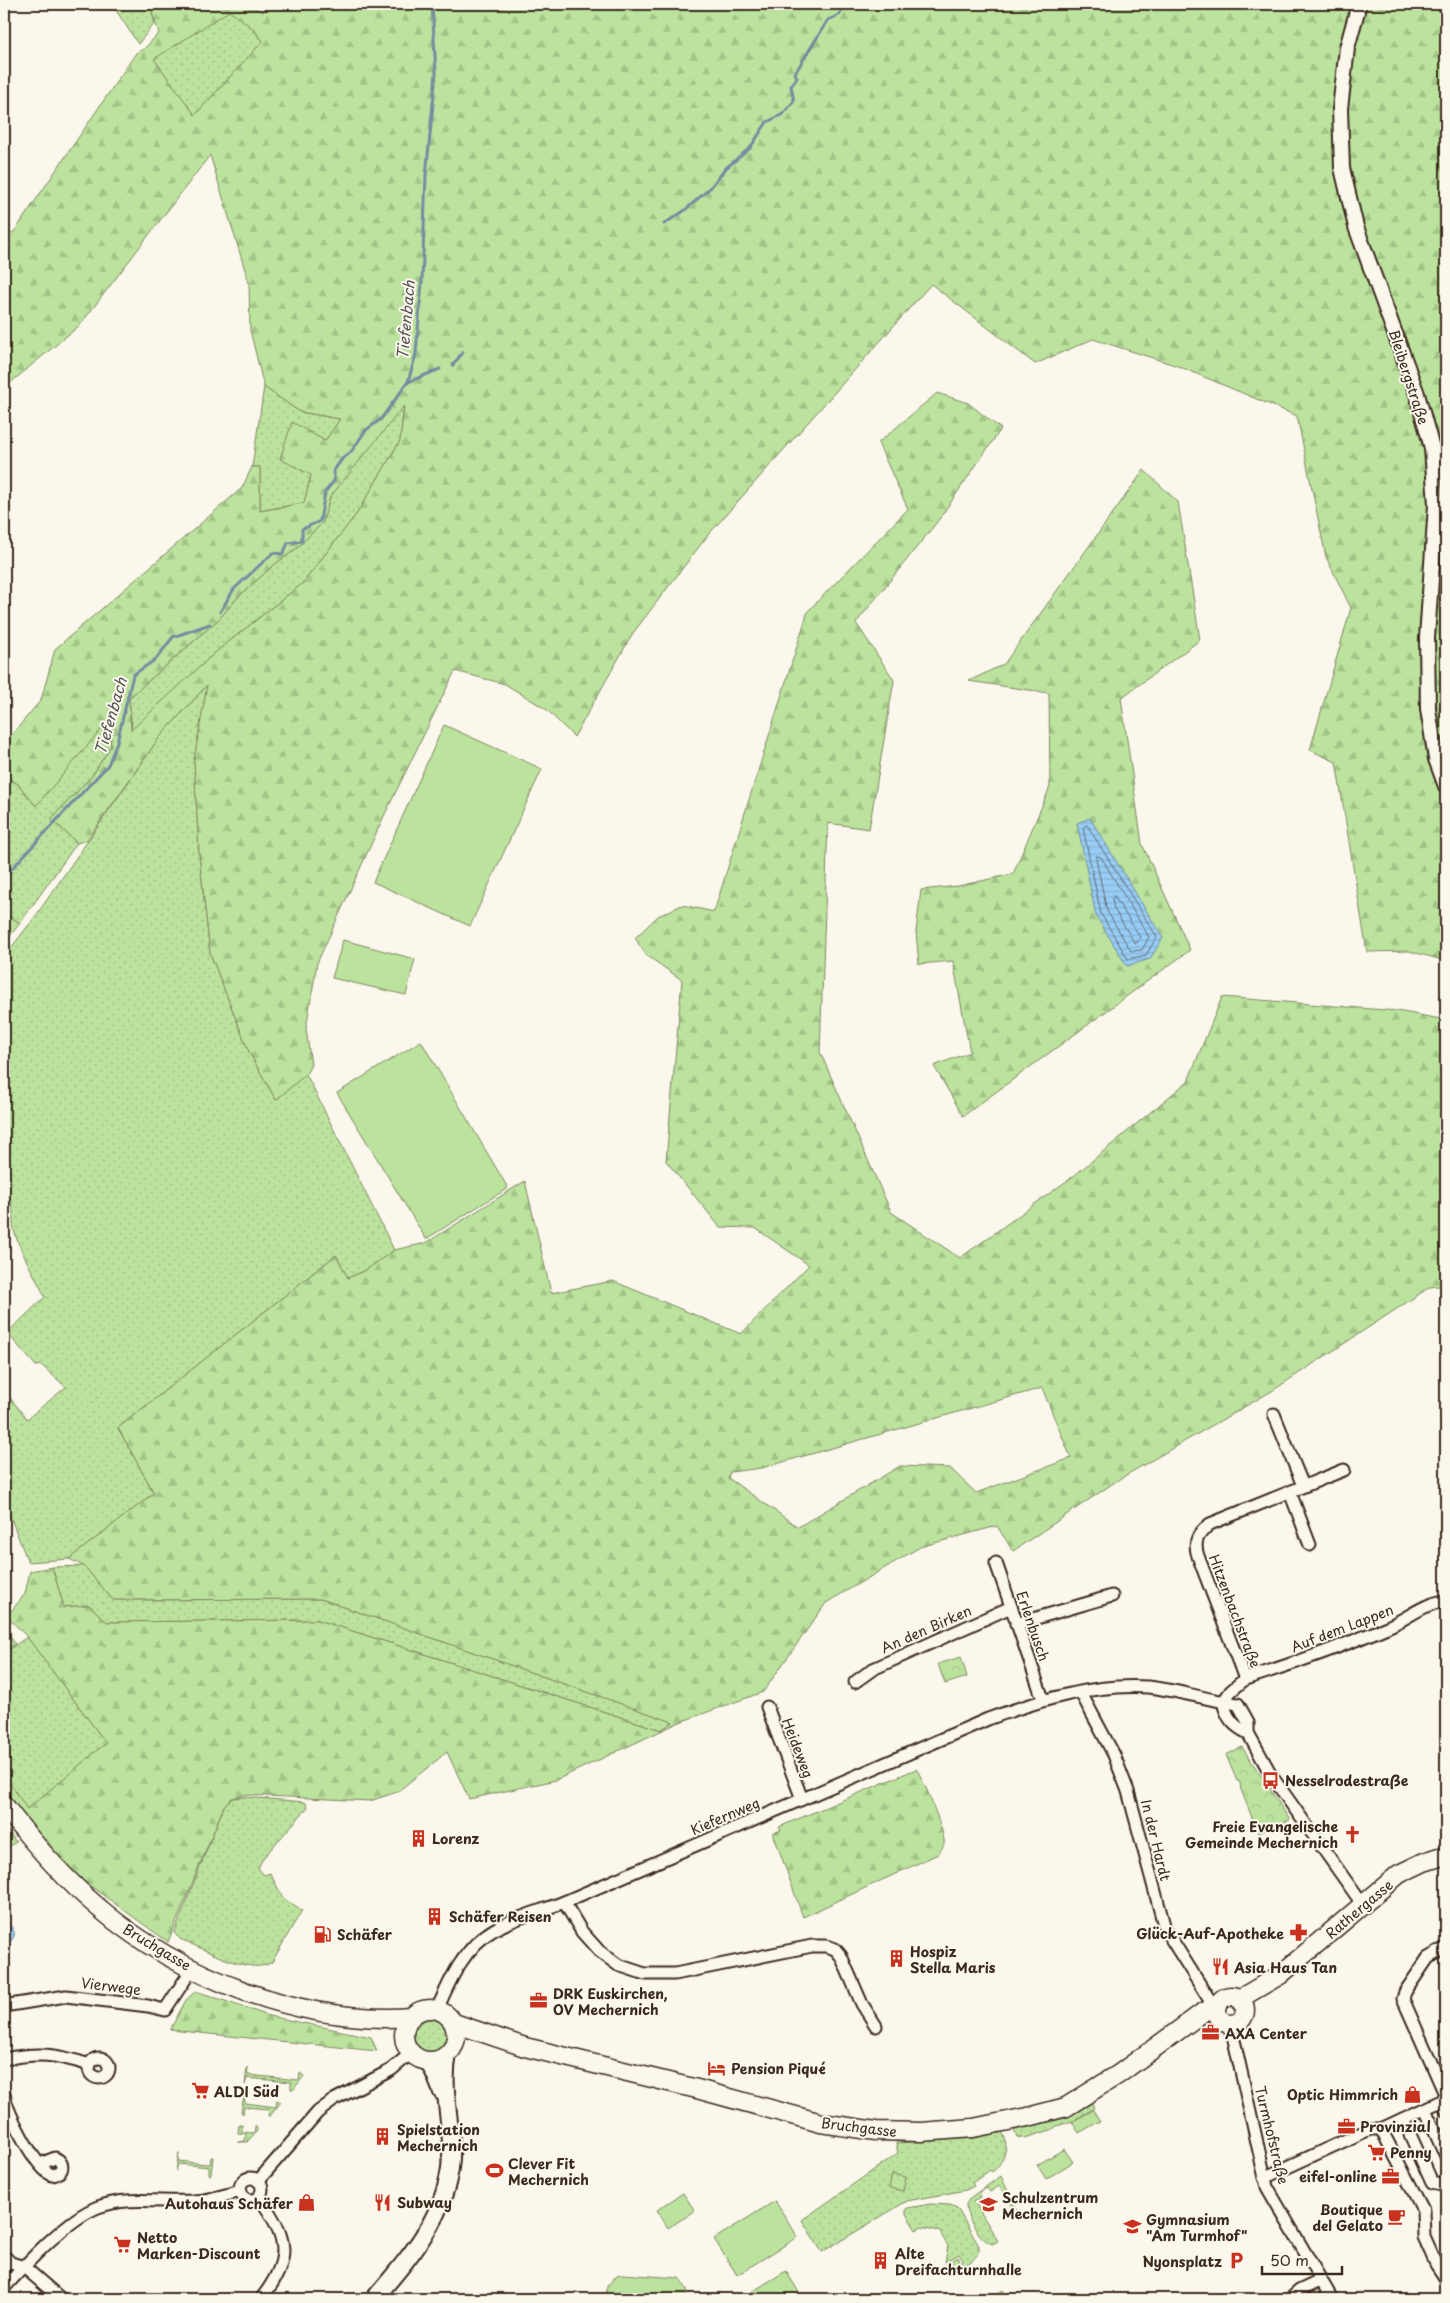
<svg xmlns="http://www.w3.org/2000/svg" width="1450" height="2303" font-family="'Playpen Sans',sans-serif">
  <defs>
    <pattern id="grass-dots" width="8" height="8" patternUnits="userSpaceOnUse" patternTransform="scale(1.25)"><rect width="8" height="8" fill="#bce39e"/><path d="M2 2h.1M6 6h.1" fill="none" stroke="#a2c388" stroke-width="1.8" stroke-linecap="round"/></pattern>
    <pattern id="forest-firs" width="22" height="20" patternUnits="userSpaceOnUse" patternTransform="scale(1.25)"><rect width="22" height="20" fill="#bce39e"/><path d="M5 1l3.5 6h-7zM16 11l3.5 6h-7z" fill="#a2c388"/></pattern>
    <pattern id="park-crowns" width="20" height="18" patternUnits="userSpaceOnUse" patternTransform="scale(1.25)"><rect width="20" height="18" fill="#bce39e"/><path d="M2 6a3 3 0 1 1 6 0M12 15a3 3 0 1 1 6 0" fill="none" stroke="#a2c388"/></pattern>
    <pattern id="water-rules" width="6" height="5" patternUnits="userSpaceOnUse" patternTransform="scale(1.25)"><rect width="6" height="5" fill="#98cdf6"/><path d="M0 2.5h6" fill="none" stroke="#84b0d2"/></pattern>
  </defs>
  <rect width="100%" height="100%" fill="#fbf7ec"/>
  <filter id="ink" filterUnits="userSpaceOnUse"><feTurbulence type="fractalNoise" baseFrequency=".02" numOctaves="2"/><feDisplacementMap in="SourceGraphic" scale="10" xChannelSelector="R" yChannelSelector="G"/><feConvolveMatrix kernelMatrix="1 2 1 2 8 2 1 2 1" color-interpolation-filters="sRGB"/></filter>
  <g filter="url(#ink)">
    <g fill="url(#grass-dots)" stroke="#7c865e">
      <path d="M112,4H158L152,13L155,23L138,44Z"/>
      <path d="M229,10L250,26L263,41L195,115L153,59Z"/>
      <path d="M264,387L300,412L340,419L325,441L292,423L311,475L304,503L260,511V467H252Z"/>
      <path d="M404,405L400,441L358,512L303,583L217,651L132,730L129,698L219,619L237,598L275,564L296,549L322,522L330,497Z"/>
      <path d="M208,684L194,760L199,854L210,953L249,1052L276,1100L306,1074L394,1250L366,1270L348,1278L336,1255L118,1428L154,1493L69,1559L28,1562L10,1516L4,1507V1390L27,1419L66,1387L41,1365L36,1366L7,1333L45,1297C36,1277 19,1250 14,1230C11,1218 17,1202 4,1194V957L35,917L159,738Z"/>
      <path d="M110,718L111,746L92,776L51,819L77,843L20,923L9,916L4,923V776L18,784L36,805Z"/>
      <path d="M84,1566L113,1600L321,1599L674,1722L661,1730L318,1620L107,1622L89,1605L64,1607L52,1567Z"/>
      <path d="M27,1637L106,1743L27,1810L4,1774V1653Z"/>
      <path d="M245,1797L305,1802L308,1807L263,1858L258,1868L264,1875L270,1873L283,1898L302,1910L272,1962C251,1977 203,1948 180,1939L174,1933L224,1806L232,1798Z"/>
      <circle cx="430" cy="2035" r="20"/>
      <path d="M247,2067L248,2075L299,2080L300,2073L304,2076L293,2090L291,2089V2082L247,2078L245,2085Z"/>
      <path d="M244,2096L245,2103L276,2107L277,2100L281,2102L270,2116H268L269,2109L244,2107L243,2114L241,2112Z"/>
      <path d="M1092,2103L1094,2108L1073,2121L1057,2126L1051,2130L1025,2138L1017,2137L1014,2130L1065,2118Z"/>
      <path d="M239,2125H242V2132L254,2133L255,2126L257,2128V2131L247,2142H238L245,2141L246,2134L238,2133Z"/>
      <path d="M1002,2132C1011,2145 1003,2164 992,2172L990,2170L972,2183L974,2186L966,2190L907,2201L822,2252L802,2220L898,2153L896,2143L975,2138Z"/>
      <path d="M179,2153L178,2161L206,2164H210L211,2157H213L211,2175L209,2174V2167L178,2164L176,2171Z"/>
      <path d="M1001,2176L1017,2211L1016,2212L999,2186L990,2192L987,2188L979,2192L981,2197L974,2201L998,2241L992,2244C980,2240 965,2217 966,2204L971,2197Z"/>
      <path d="M930,2204L950,2205L957,2208L979,2246C980,2260 964,2265 954,2271L963,2260L959,2254L945,2262L948,2246L939,2231L922,2227L916,2230L906,2214V2209L908,2208Z"/>
      <path d="M958,2257L960,2260L945,2273L942,2267Z"/>
    </g>
    <g fill="url(#forest-firs)" stroke="#7c865e" fill-rule="evenodd">
      <path d="M158,4H248L263,12L268,4H1446V961L1409,951L1367,952L1336,762L1310,750L1351,608L1326,557L1297,416L1178,366L1093,339L1035,364L931,284L708,535L633,633L574,737L546,709L505,684L455,671L384,816L317,963L306,1028L311,1065L306,1074L276,1100L249,1052L210,953L199,854L194,760L207,685L159,738L87,840L77,843L51,819L92,776L111,746L110,719L36,806L18,784L4,776V744L41,700L55,649L242,488L252,467H260V511L304,503L311,475L280,459L292,422L325,441L340,419L300,412L264,387L250,330L249,283L210,155L80,325L4,388V237L14,232L136,53L145,48L159,33L152,13ZM229,11L250,26L263,41L195,115L154,59ZM404,406L400,441L358,512L303,583L217,651L131,730L129,698L219,619L237,598L275,564L296,549L323,522L330,497Z"/>
      <path d="M937,393L968,403L1001,429L937,522L856,623L894,680L869,829L828,823L820,1052L891,1212L960,1258L1075,1175L1188,1081L1222,997L1397,1011L1446,1020V1285L1430,1287L1272,1391L1121,1478L1013,1551L997,1526L920,1547L826,1603L763,1692L680,1722L556,1780L469,1799L447,1752L397,1792L370,1801L246,1795L232,1798L224,1806L168,1942L85,1882L31,1832L4,1796V1774L27,1809L106,1743L27,1637L7,1616L25,1594L30,1571L52,1567L64,1607L89,1605L107,1622L318,1620L661,1730L673,1722L321,1599L113,1600L84,1566L69,1559L154,1493L118,1428L336,1255L348,1278L366,1270L394,1250L426,1243L525,1181L551,1293L613,1281L741,1334L809,1265L755,1228L720,1227L666,1161L682,980L646,955L635,938L658,916L682,905L714,912L808,611L908,509L878,443ZM1042,1388L1071,1458L976,1493L950,1468L900,1466L798,1527L728,1478L730,1472L762,1468Z"/>
      <path d="M1144,470L1178,502L1200,640L1121,698L1142,844L1190,950L963,1116L934,1066L970,1052L953,961L919,964L916,932L921,890L958,886L1013,874L1050,787L1049,693L969,681L1004,664Z"/>
      <path d="M9,916L20,923L4,944V923Z"/>
      <path d="M4,1626L15,1644L4,1653Z"/>
      <path d="M916,1769C923,1777 943,1829 944,1840C945,1845 941,1850 938,1854L803,1917L773,1833L781,1830L779,1827Z"/>
      <path d="M4,1825L16,1842L7,1848L4,1844Z"/>
      <path d="M196,1991L269,2016L371,2037L377,2051L170,2030L186,2000Z"/>
    </g>
    <g fill="url(#park-crowns)" stroke="#7c865e">
      <path d="M961,1657L967,1677L945,1684L938,1664Z"/>
      <path d="M1242,1747L1290,1820L1258,1833L1240,1787L1241,1786L1239,1781H1237L1226,1755Z"/>
      <path d="M892,2174L906,2177L903,2191L889,2188Z"/>
      <path d="M1003,2290L1009,2299H987Z"/>
    </g>
    <g fill="#bce39e" stroke="#7c865e">
      <path d="M444,725L542,769L470,926L373,882Z"/>
      <path d="M343,940L415,959L406,995L332,978Z"/>
      <path d="M421,1041L508,1188L426,1239L337,1093Z"/>
      <path d="M1093,2110L1100,2121L1079,2133L1072,2122Z"/>
      <path d="M1064,2149L1073,2162L1046,2179L1037,2165Z"/>
      <path d="M683,2193L695,2211L668,2228L657,2210Z"/>
      <path d="M775,2201L798,2237L737,2275L714,2239Z"/>
      <path d="M786,2271L803,2299H740Z"/>
      <path d="M622,2274L679,2278L687,2289L686,2299H606L607,2286L617,2275Z"/>
    </g>
    <g fill="url(#water-rules)" stroke="#738ca0">
      <path d="M1090,818L1163,938L1150,959L1127,966L1096,916L1077,823Z"/>
      <path d="M4,1906L10,1912L8,1922C12,1930 18,1931 12,1940L4,1943Z"/>
    </g>
    <g fill="none" stroke-linecap="round" stroke-linejoin="round">
      <g stroke="#606b74" stroke-width="1">
        <path d="M1087,825L1157,937L1146,955L1128,959L1101,914L1083,828Z"/>
        <path d="M1097,856L1101,857L1149,937L1142,950L1131,951L1107,911L1096,859Z"/>
        <path d="M1114,896L1140,937L1137,943L1134,942L1114,909L1112,899Z"/>
      </g>
      <g stroke="#738ca0" stroke-width="3">
        <path d="M664,224L684,211L710,188L726,168L750,148L767,122L783,114L794,101L791,86L797,78L795,73L828,20L839,15L845,4"/>
        <path d="M453,365L463,352"/>
        <path d="M408,382L440,369"/>
        <path d="M220,612L234,589L273,553L283,554L288,543L302,541V529L320,521L325,492L334,481V470L342,459L351,452L366,430L381,419L408,382L416,354L422,282L426,176L436,73L432,4"/>
        <path d="M4,877L108,765L117,742L133,675L156,659L173,637L210,624"/>
      </g>
      <defs>
        <path id="pedestrian" d="M1441,2101L1446,2112"/>
        <g id="minor">
          <path d="M1274,1414L1303,1486"/>
          <path d="M1290,1492L1310,1545"/>
          <path d="M996,1563L1043,1699"/>
          <path d="M1016,1624L1112,1596"/>
          <path d="M1245,1679C1293,1664 1341,1647 1387,1627C1408,1619 1423,1603 1446,1601"/>
          <path d="M855,1682L873,1669L1011,1607"/>
          <path d="M1081,1693L1114,1755L1128,1791L1165,1929L1214,2007"/>
          <path d="M1223,1702L1231,1691L1245,1679L1198,1556C1193,1541 1198,1534 1210,1524L1344,1470"/>
          <path d="M1223,1702C1227,1718 1233,1726 1248,1733"/>
          <path d="M767,1707L802,1799"/>
          <path d="M564,1902L582,1932L599,1951L618,1965L645,1974H675L812,1946H827L835,1949L841,1956L862,2004L876,2026"/>
          <path d="M4,2006L66,1996L148,2006L165,2010L192,1969"/>
          <path d="M437,2010C450,1979 465,1946 495,1929C516,1917 542,1911 564,1902L988,1719C1038,1701 1094,1683 1148,1687C1178,1690 1207,1700 1238,1704L1248,1722V1733L1273,1778L1363,1905"/>
          <path d="M1228,2024L1234,2040L1267,2187L1332,2299"/>
          <circle cx="99" cy="2068" r="10"/>
          <path d="M4,2059C39,2052 55,2054 90,2065"/>
          <path d="M4,2094C7,2112 35,2168 52,2175C64,2174 65,2162 55,2158L40,2164"/>
          <path d="M1425,2109L1446,2156"/>
          <path d="M1403,2119L1432,2183L1446,2186"/>
          <path d="M1381,2129L1423,2210L1424,2237L1436,2264L1446,2279"/>
          <path d="M1264,2178L1370,2129H1381L1441,2101L1445,2094L1403,1999L1405,1992L1428,1958L1446,1948"/>
          <circle cx="251" cy="2189" r="11"/>
          <path d="M258,2181L318,2112L334,2100L391,2070L411,2053"/>
          <path d="M259,2197C288,2238 293,2258 261,2299"/>
          <path d="M4,2256L11,2263L24,2267L61,2299"/>
          <path d="M4,2288C27,2263 67,2219 98,2207C133,2194 169,2205 204,2200C216,2198 229,2194 241,2191"/>
          <path d="M1290,2299L1299,2291L1320,2281"/>
        </g>
        <path id="tertiary" d="M1359,4L1347,48L1340,109L1342,168L1356,227L1417,394L1432,448L1436,505L1427,638L1428,709L1436,759L1446,786"/>
        <g id="secondary">
          <path d="M427,2061L434,2072L442,2092"/>
          <path d="M374,2299C413,2253 455,2206 451,2142C449,2113 442,2083 448,2054"/>
        </g>
        <g id="primary">
          <path d="M4,1805C32,1842 63,1878 99,1908C180,1977 303,2025 411,2017"/>
          <circle cx="1231" cy="2010" r="14"/>
          <path d="M1239,1999L1280,1975L1399,1874L1424,1862L1446,1855"/>
          <circle cx="430" cy="2035" r="26"/>
          <path d="M454,2023L525,2047L697,2089L821,2123L876,2131L921,2132L973,2128L1028,2117L1066,2107L1119,2074L1202,2013L1218,2005"/>
        </g>
      </defs>
      <use href="#pedestrian" stroke="#3b2a1e" stroke-width="12"/>
      <use href="#minor" stroke="#3b2a1e" stroke-width="15"/>
      <use href="#tertiary" stroke="#3b2a1e" stroke-width="18"/>
      <use href="#secondary" stroke="#3b2a1e" stroke-width="20"/>
      <use href="#primary" stroke="#3b2a1e" stroke-width="21"/>
      <use href="#pedestrian" stroke="#fbf7ec" stroke-width="9"/>
      <use href="#minor" stroke="#fbf7ec" stroke-width="11"/>
      <use href="#tertiary" stroke="#fbf7ec" stroke-width="14"/>
      <use href="#secondary" stroke="#fbf7ec" stroke-width="16"/>
      <use href="#primary" stroke="#fbf7ec" stroke-width="18"/>
    </g>
  </g>
  <defs>
    <symbol id="bus-bare" viewBox="-9 -9 18 18"><path d="M-5-6H5V4H4V6H2V4H-2V6H-4V4H-5ZM-3.5-4V0h7V-4ZM-3.5 1.2v1.5H-2V1.2ZM2 1.2v1.5H3.5V1.2Z" fill="#c8321e" stroke="#fbf7ec" stroke-width="2.5" paint-order="stroke"/></symbol>
    <symbol id="church-bare" viewBox="-9 -9 18 18"><path d="M-1.2-6h2.4v3.5h3.3v2.4h-3.3V6h-2.4V-.1h-3.3v-2.4h3.3Z" fill="#c8321e" stroke="#fbf7ec" stroke-width="2.5" paint-order="stroke"/></symbol>
    <symbol id="building-bare" viewBox="-9 -9 18 18"><path d="M-4-6H4V6H1V3H-1V6H-4ZM-2.5-4.3h1.7v1.8h-1.7ZM.8-4.3h1.7v1.8H.8ZM-2.5-1h1.7V.8h-1.7ZM.8-1h1.7V.8H.8Z" fill="#c8321e" stroke="#fbf7ec" stroke-width="2.5" paint-order="stroke"/></symbol>
    <symbol id="pharmacy-bare" viewBox="-9 -9 18 18"><path d="M-2-6h4v4h4v4h-4v4h-4v-4h-4v-4h4Z" fill="#c8321e" stroke="#fbf7ec" stroke-width="2.5" paint-order="stroke"/></symbol>
    <symbol id="fuel-bare" viewBox="-9 -9 18 18"><path d="M-5.5-6h7V0h2V4h1.3V-2.5L3-4.5l.8-.8L6-3V5H2.5V1h-1V6h-7ZM-4.2-4.7v3.2H.2V-4.7Z" fill="#c8321e" stroke="#fbf7ec" stroke-width="2.5" paint-order="stroke"/></symbol>
    <symbol id="restaurant-bare" viewBox="-9 -9 18 18"><path d="M-5-6h1v4h1v-4h1v4h1v-4h1v5L-1.5 .5V6h-2V.5L-5-1ZM5-6V6H3V1.5H1.5Q1.5-4 5-6Z" fill="#c8321e" stroke="#fbf7ec" stroke-width="2.5" paint-order="stroke"/></symbol>
    <symbol id="office-bare" viewBox="-9 -9 18 18"><path d="M-6-3h4V-5.5h4V-3h4V5H-6ZM-1-4.5V-3h2v-1.5ZM-6 0V1H6V0Z" fill="#c8321e" stroke="#fbf7ec" stroke-width="2.5" paint-order="stroke"/></symbol>
    <symbol id="hotel-bare" viewBox="-9 -9 18 18"><path d="M-6-4.5h1.5V1H6V5H4.5V3h-9V5H-6ZM-4 0a1.8 1.8 0 1 1 3.6 0ZM.5 0V-2.5h3Q6-2.5 6 0Z" fill="#c8321e" stroke="#fbf7ec" stroke-width="2.5" paint-order="stroke"/></symbol>
    <symbol id="supermarket-bare" viewBox="-9 -9 18 18"><path d="M-6-5.5h2.5l.6 2H6L4.5 2H-2.5L-4.4-4H-6ZM-1.5 3.2a1.3 1.3 0 1 0 .1 0ZM3 3.2a1.3 1.3 0 1 0 .1 0Z" fill="#c8321e" stroke="#fbf7ec" stroke-width="2.5" paint-order="stroke"/></symbol>
    <symbol id="shop-bare" viewBox="-9 -9 18 18"><path d="M-5-2.5h2.3a2.7 3.5 0 0 1 5.4 0H5L5.5 6h-11ZM-1.5-2.5h3a1.5 2.3 0 0 0-3 0Z" fill="#c8321e" stroke="#fbf7ec" stroke-width="2.5" paint-order="stroke"/></symbol>
    <symbol id="stadium-bare" viewBox="-9 -9 18 18"><path d="M0-5a6.5 5 0 1 0 0 10a6.5 5 0 1 0 0-10ZM-3.5-1.8h7v3.6h-7Z" fill="#c8321e" stroke="#fbf7ec" stroke-width="2.5" paint-order="stroke"/></symbol>
    <symbol id="school-bare" viewBox="-9 -9 18 18"><path d="M0-5L7-2L0 1L-7-2ZM-4 1L0 2.5L4 1V4Q0 6-4 4Z" fill="#c8321e" stroke="#fbf7ec" stroke-width="2.5" paint-order="stroke"/></symbol>
    <symbol id="cafe-bare" viewBox="-9 -9 18 18"><path d="M-5.5-4.5H6V0H3Q3 3.5 0 3.5H-2.5Q-5.5 3.5-5.5 0ZM3-3.2v2h1.7v-2ZM-6 4.5H4V6H-6Z" fill="#c8321e" stroke="#fbf7ec" stroke-width="2.5" paint-order="stroke"/></symbol>
    <symbol id="parking-bare" viewBox="-9 -9 18 18"><path d="M-3.5-5.5H1a3.5 3.5 0 0 1 0 7H-1V5.5H-3.5ZM-1-3.4V-.6H.8a1.4 1.4 0 0 0 0-2.8Z" fill="#c8321e" stroke="#fbf7ec" stroke-width="2.5" paint-order="stroke"/></symbol>
  </defs>
  <g fill-rule="evenodd">
    <use href="#bus-bare" x="1258" y="1768" width="25" height="25"/>
    <use href="#church-bare" x="1340" y="1822" width="25" height="25"/>
    <use href="#building-bare" x="406" y="1826" width="25" height="25"/>
    <use href="#building-bare" x="422" y="1904" width="25" height="25"/>
    <use href="#pharmacy-bare" x="1286" y="1920" width="25" height="25"/>
    <use href="#fuel-bare" x="310" y="1922" width="25" height="25"/>
    <use href="#building-bare" x="884" y="1946" width="25" height="25"/>
    <use href="#restaurant-bare" x="1208" y="1954" width="25" height="25"/>
    <use href="#office-bare" x="526" y="1988" width="25" height="25"/>
    <use href="#office-bare" x="1198" y="2020" width="25" height="25"/>
    <use href="#hotel-bare" x="704" y="2056" width="25" height="25"/>
    <use href="#supermarket-bare" x="188" y="2078" width="25" height="25"/>
    <use href="#shop-bare" x="1400" y="2082" width="25" height="25"/>
    <use href="#office-bare" x="1334" y="2114" width="25" height="25"/>
    <use href="#building-bare" x="370" y="2124" width="25" height="25"/>
    <use href="#supermarket-bare" x="1364" y="2140" width="25" height="25"/>
    <use href="#stadium-bare" x="482" y="2158" width="25" height="25"/>
    <use href="#office-bare" x="1378" y="2164" width="25" height="25"/>
    <use href="#restaurant-bare" x="370" y="2190" width="25" height="25"/>
    <use href="#shop-bare" x="294" y="2190" width="25" height="25"/>
    <use href="#school-bare" x="976" y="2192" width="25" height="25"/>
    <use href="#cafe-bare" x="1384" y="2204" width="25" height="25"/>
    <use href="#school-bare" x="1120" y="2214" width="25" height="25"/>
    <use href="#supermarket-bare" x="110" y="2232" width="25" height="25"/>
    <use href="#building-bare" x="868" y="2248" width="25" height="25"/>
    <use href="#parking-bare" x="1224" y="2248" width="25" height="25"/>
  </g>
  <g text-anchor="middle" dominant-baseline="central" stroke-width="4" stroke-linejoin="round" paint-order="stroke">
    <g font-size="14" fill="#3b2a1e" stroke="#fbf7ec">
      <text transform="translate(1409 377) rotate(72)">Bleibergstraße</text>
      <text transform="translate(1235 1611) rotate(69)">Hitzenbachstraße</text>
      <text transform="translate(1033 1626) rotate(71)">Erlenbusch</text>
      <text transform="translate(1342 1628) rotate(-21)">Auf dem Lappen</text>
      <text transform="translate(926 1629) rotate(-24)">An den Birken</text>
      <text transform="translate(798 1748) rotate(69)">Heideweg</text>
      <text transform="translate(725 1816) rotate(-23)">Kiefernweg</text>
      <text transform="translate(1156 1840) rotate(76)">In der Hardt</text>
      <text transform="translate(1359 1909) rotate(-40)">Rathergasse</text>
      <text transform="translate(157 1947) rotate(31)">Bruchgasse</text>
      <text transform="translate(111 1986) rotate(7)">Vierwege</text>
      <text transform="translate(859 2127) rotate(7)">Bruchgasse</text>
      <text transform="translate(1272 2135) rotate(76)">Turmhofstraße</text>
    </g>
    <g font-size="14" font-weight="bold" fill="#3b2a1e" stroke="#fbf7ec" text-anchor="start">
      <text x="1285" y="1780">Nesselrodestraße</text>
      <text x="1338" y="1826" text-anchor="end">Freie Evangelische<tspan x="1338" dy="16">Gemeinde Mechernich</tspan></text>
      <text x="432" y="1838">Lorenz</text>
      <text x="449" y="1916">Schäfer Reisen</text>
      <text x="1284" y="1933" text-anchor="end">Glück-Auf-Apotheke</text>
      <text x="337" y="1934">Schäfer</text>
      <text x="910" y="1951">Hospiz<tspan x="910" dy="16">Stella Maris</tspan></text>
      <text x="1234" y="1967">Asia Haus Tan</text>
      <text x="553" y="1993">DRK Euskirchen,<tspan x="553" dy="16">OV Mechernich</tspan></text>
      <text x="1225" y="2033">AXA Center</text>
      <text x="731" y="2068">Pension Piqué</text>
      <text x="214" y="2091">ALDI Süd</text>
      <text x="1398" y="2094" text-anchor="end">Optic Himmrich</text>
      <text x="1360" y="2126">Provinzial</text>
      <text x="397" y="2129">Spielstation<tspan x="397" dy="16">Mechernich</tspan></text>
      <text x="1390" y="2152">Penny</text>
      <text x="508" y="2163">Clever Fit<tspan x="508" dy="16">Mechernich</tspan></text>
      <text x="1377" y="2176" text-anchor="end">eifel-online</text>
      <text x="1002" y="2197">Schulzentrum<tspan x="1002" dy="16">Mechernich</tspan></text>
      <text x="397" y="2202">Subway</text>
      <text x="293" y="2203" text-anchor="end">Autohaus Schäfer</text>
      <text x="1383" y="2209" text-anchor="end">Boutique<tspan x="1383" dy="16">del Gelato</tspan></text>
      <text x="1146" y="2219">Gymnasium<tspan x="1146" dy="16">"Am Turmhof"</tspan></text>
      <text x="137" y="2237">Netto<tspan x="137" dy="16">Marken-Discount</tspan></text>
      <text x="895" y="2253">Alte<tspan x="895" dy="16">Dreifachturnhalle</tspan></text>
      <text x="1222" y="2261" text-anchor="end">Nyonsplatz</text>
    </g>
    <g font-size="15" font-style="italic" fill="#525354" stroke="#fbf7ec">
      <text transform="translate(405 320) rotate(-85)">Tiefenbach</text>
      <text transform="translate(110 716) rotate(-74)">Tiefenbach</text>
    </g>
  </g>
  <rect width="1450" height="2303" fill="none" stroke="#fbf7ec" stroke-width="20"/>
  <rect x="10" y="10" width="1430" height="2283" fill="none" stroke="#3b2a1e" stroke-width="2" filter="url(#ink)"/>
  <path d="M1262 2266v8h80v-8" fill="none" stroke="#3b2a1e" stroke-width="2.5"/>
  <text x="1270" y="2266" font-size="15" fill="#3b2a1e" stroke="#fbf7ec" stroke-width="4" paint-order="stroke">50 m</text>
</svg>
